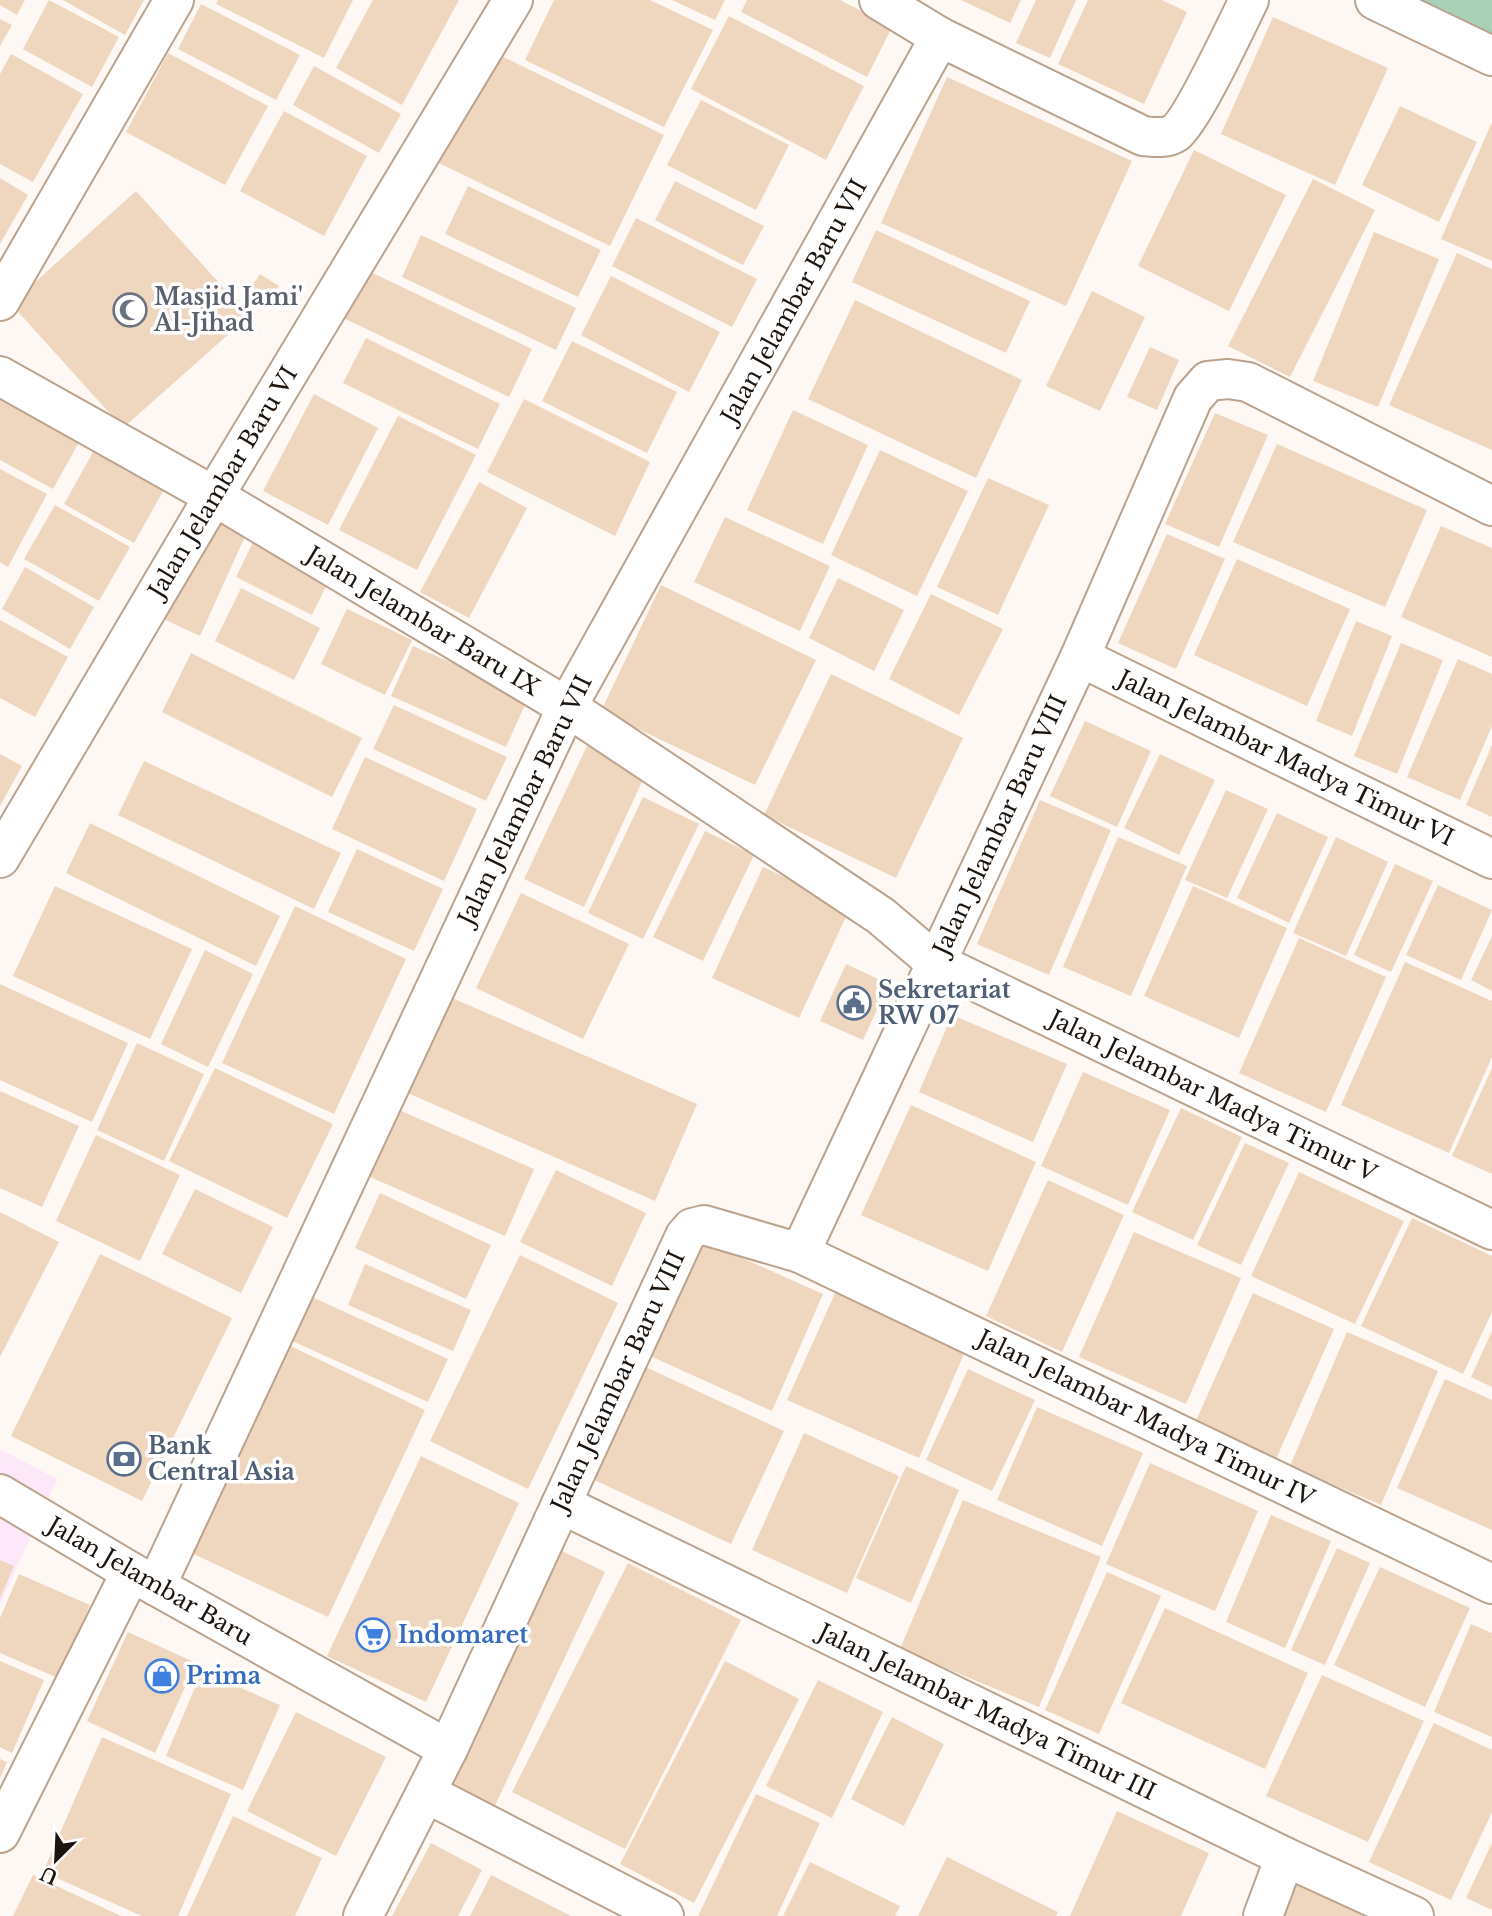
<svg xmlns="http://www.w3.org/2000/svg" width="1492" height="1916" font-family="'Libre Baskerville',serif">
  <rect width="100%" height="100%" fill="#fdf8f3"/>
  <path fill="#fce8f8" d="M0,1449L57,1479L0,1604Z"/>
  <path fill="#a8d1b7" d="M1418,0H1492V37Z"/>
  <g fill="#eed6bf">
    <path d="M0,0H25L17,15L0,5Z"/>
    <path d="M49,0L119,37L92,87L23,49Z"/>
    <path d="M63,0H144L125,35Z"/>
    <path d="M218,0H353L324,58L216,4Z"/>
    <path d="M373,0H459L402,105L336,68Z"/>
    <path d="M554,0H650L713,30L664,127L525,60Z"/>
    <path d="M672,0H725L715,20Z"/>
    <path d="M747,0H840L892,27L867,77L741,12Z"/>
    <path d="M961,0H1021L1010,23Z"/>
    <path d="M1036,0H1076L1050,58L1016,43Z"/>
    <path d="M1088,0H1162L1187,12L1144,104L1058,64Z"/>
    <path d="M201,4L300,55L276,100L178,49Z"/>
    <path d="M729,16L864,86L826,160L691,89Z"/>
    <path d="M1273,17L1388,68L1335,185L1221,134Z"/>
    <path d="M0,19L12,25L0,46Z"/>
    <path d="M493,52L664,135L610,246L439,163Z"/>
    <path d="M168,53L268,106L225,185L126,132Z"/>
    <path d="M11,54L83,94L33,182L0,164V74Z"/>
    <path d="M314,66L401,114L379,153L293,105Z"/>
    <path d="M947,77L1132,161L1066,306L881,223Z"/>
    <path d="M701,100L789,145L756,210L667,165Z"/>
    <path d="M1400,106L1477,142L1439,222L1362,185Z"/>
    <path d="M284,111L367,156L324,236L240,191Z"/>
    <path d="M1492,122V261L1441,239Z"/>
    <path d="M1194,150L1286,195L1229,311L1138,266Z"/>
    <path d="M0,178L28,195L0,244Z"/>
    <path d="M1313,179L1375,210L1290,377L1228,346Z"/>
    <path d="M675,181L764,226L743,265L655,220Z"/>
    <path d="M468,186L601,250L578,297L445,234Z"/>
    <path d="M136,191L249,316L123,428L11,304Z"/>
    <path d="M636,218L757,279L732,327L612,266Z"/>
    <path d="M876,230L1030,301L1006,353L852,282Z"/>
    <path d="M1374,232L1439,259L1378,407L1313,381Z"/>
    <path d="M421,235L576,308L556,350L402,277Z"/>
    <path d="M1457,253L1492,269V450L1389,405Z"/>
    <path d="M360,267L532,349L509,397L337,315Z"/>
    <path d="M260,274L279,286L265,309L245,297Z"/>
    <path d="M611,276L720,332L689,392L581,335Z"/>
    <path d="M1092,291L1145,317L1100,411L1046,386Z"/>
    <path d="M855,300L1022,380L976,478L808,399Z"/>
    <path d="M366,338L500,404L478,449L343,383Z"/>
    <path d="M572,341L677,392L647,453L542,401Z"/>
    <path d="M1150,347L1179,360L1157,410L1127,397Z"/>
    <path d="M0,378L88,426L53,489L0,460Z"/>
    <path d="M314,394L378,428L328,525L263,491Z"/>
    <path d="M524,399L650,462L615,536L487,472Z"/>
    <path d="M793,410L868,445L823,544L747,510Z"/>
    <path d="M1215,413L1268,435L1219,547L1165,524Z"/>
    <path d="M398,416L476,455L417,570L339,530Z"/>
    <path d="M101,438L171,477L134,543L64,504Z"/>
    <path d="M1277,444L1427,510L1385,607L1233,542Z"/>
    <path d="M880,450L968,491L917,596L831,555Z"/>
    <path d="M0,469L47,494L8,567L0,562Z"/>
    <path d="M988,478L1049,505L998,615L937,587Z"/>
    <path d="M479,482L527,508L469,618L420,592Z"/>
    <path d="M55,505L130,547L99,601L24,559Z"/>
    <path d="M206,514L247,532L200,636L159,617Z"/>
    <path d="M725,517L830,566L800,631L694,582Z"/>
    <path d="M1441,526L1492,548V657L1401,617Z"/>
    <path d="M257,534L333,572L312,615L236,577Z"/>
    <path d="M1167,534L1225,559L1176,669L1118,643Z"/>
    <path d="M1237,559L1350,609L1307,706L1194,655Z"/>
    <path d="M25,567L94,607L70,649L2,609Z"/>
    <path d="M838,578L904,610L874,671L809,638Z"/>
    <path d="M661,585L816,660L755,785L601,711Z"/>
    <path d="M241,588L320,628L294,680L215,641Z"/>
    <path d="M931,594L1003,629L959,715L889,679Z"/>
    <path d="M347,609L412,640L385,695L321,664Z"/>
    <path d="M0,620L68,657L35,717L0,698Z"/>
    <path d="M1356,621L1392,636L1352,736L1316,721Z"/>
    <path d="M1401,643L1443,660L1397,774L1354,756Z"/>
    <path d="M413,646L529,696L506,747L391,696Z"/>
    <path d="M191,653L362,738L332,797L162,712Z"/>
    <path d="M1458,659L1492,674V726L1460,800L1407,777Z"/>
    <path d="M831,674L963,738L896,878L764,815Z"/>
    <path d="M394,705L507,757L486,801L373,749Z"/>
    <path d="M1085,721L1151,751L1117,827L1050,796Z"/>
    <path d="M1492,745V817L1466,805Z"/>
    <path d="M587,746L646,773L584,907L524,879Z"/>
    <path d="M0,754L22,766L0,806Z"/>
    <path d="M1160,754L1215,780L1179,855L1124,828Z"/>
    <path d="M365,757L477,809L444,881L332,829Z"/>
    <path d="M144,761L341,853L314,909L118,815Z"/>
    <path d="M1226,790L1268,809L1227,898L1185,880Z"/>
    <path d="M643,797L699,824L643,939L588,913Z"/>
    <path d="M1040,800L1111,830L1049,975L977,944Z"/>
    <path d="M1277,813L1328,837L1289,923L1237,898Z"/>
    <path d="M90,823L280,916L256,966L66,873Z"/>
    <path d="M705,831L754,855L703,961L653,937Z"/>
    <path d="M1118,837L1187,866L1131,996L1063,967Z"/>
    <path d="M1336,837L1388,862L1346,956L1293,933Z"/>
    <path d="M357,849L443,889L414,951L328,912Z"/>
    <path d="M1395,864L1433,881L1391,972L1354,955Z"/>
    <path d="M763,867L850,908L799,1018L712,978Z"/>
    <path d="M1438,885L1492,910L1461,980L1406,955Z"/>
    <path d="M55,886L192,949L150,1039L13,976Z"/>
    <path d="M1193,886L1287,928L1239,1038L1144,996Z"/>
    <path d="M521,893L629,944L583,1039L476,988Z"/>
    <path d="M295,906L406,959L334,1114L222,1063Z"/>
    <path d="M1492,936V991L1471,980Z"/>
    <path d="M1299,938L1386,977L1326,1112L1239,1073Z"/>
    <path d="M205,950L253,974L208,1067L161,1044Z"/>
    <path d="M1405,962L1492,1001V1057L1449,1153L1341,1105Z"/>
    <path d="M846,964L889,984L863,1040L820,1021Z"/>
    <path d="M0,984L128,1043L92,1122L0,1080Z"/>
    <path d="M443,994L697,1104L655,1201L401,1090Z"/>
    <path d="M952,1015L1067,1064L1033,1142L919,1092Z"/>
    <path d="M137,1043L204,1074L164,1161L97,1130Z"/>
    <path d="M215,1068L333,1124L287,1218L169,1161Z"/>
    <path d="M1492,1068V1174L1452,1156Z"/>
    <path d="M1083,1072L1170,1110L1128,1205L1041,1166Z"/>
    <path d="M0,1091L79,1126L42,1207L0,1188Z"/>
    <path d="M911,1105L1036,1162L988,1271L861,1215Z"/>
    <path d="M1181,1108L1242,1137L1193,1240L1132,1212Z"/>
    <path d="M399,1110L534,1169L505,1236L370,1177Z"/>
    <path d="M96,1135L180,1175L140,1261L56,1221Z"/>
    <path d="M1245,1143L1289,1163L1241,1265L1197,1245Z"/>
    <path d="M556,1170L646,1213L612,1286L520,1242Z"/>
    <path d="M1299,1172L1404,1221L1355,1324L1251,1276Z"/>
    <path d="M1048,1180L1124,1215L1062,1352L986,1316Z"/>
    <path d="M195,1189L273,1227L241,1293L162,1254Z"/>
    <path d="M380,1193L491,1245L466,1299L355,1248Z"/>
    <path d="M0,1212L59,1242L0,1357Z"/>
    <path d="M1412,1218L1492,1256V1312L1463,1374L1361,1326Z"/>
    <path d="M1134,1232L1241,1278L1186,1404L1079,1357Z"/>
    <path d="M699,1239L823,1294L772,1411L648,1355Z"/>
    <path d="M100,1254L232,1318L142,1501L11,1436Z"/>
    <path d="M520,1255L618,1303L528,1489L430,1441Z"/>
    <path d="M365,1264L471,1310L453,1351L348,1305Z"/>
    <path d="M837,1289L967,1347L919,1458L787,1400Z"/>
    <path d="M1253,1293L1334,1329L1276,1459L1195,1423Z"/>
    <path d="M312,1297L448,1359L428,1402L292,1341Z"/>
    <path d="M1492,1331V1387L1471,1377Z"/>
    <path d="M1347,1332L1438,1371L1381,1505L1290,1466Z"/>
    <path d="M280,1341L425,1410L328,1617L183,1549Z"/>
    <path d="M641,1365L784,1431L731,1544L588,1477Z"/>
    <path d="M968,1369L1035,1400L992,1491L926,1460Z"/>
    <path d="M1445,1379L1492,1400V1530L1397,1488Z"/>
    <path d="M1037,1407L1143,1453L1102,1546L997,1500Z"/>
    <path d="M804,1433L899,1476L847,1593L752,1550Z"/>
    <path d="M421,1456L519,1503L426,1702L327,1656Z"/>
    <path d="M1150,1463L1258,1511L1215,1611L1106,1564Z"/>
    <path d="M906,1466L959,1490L911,1603L856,1578Z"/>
    <path d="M963,1500L1101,1557L1039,1707L900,1649Z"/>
    <path d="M1271,1515L1331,1541L1285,1648L1226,1622Z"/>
    <path d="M554,1547L605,1572L491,1814L438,1789Z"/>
    <path d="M1337,1548L1370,1563L1325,1665L1291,1650Z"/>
    <path d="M0,1560L14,1566L0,1598Z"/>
    <path d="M628,1563L741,1620L625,1849L512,1792Z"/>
    <path d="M1380,1567L1470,1608L1425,1707L1334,1665Z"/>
    <path d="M1107,1572L1161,1596L1099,1734L1045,1710Z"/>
    <path d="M19,1574L90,1605L58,1678L0,1653V1618Z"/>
    <path d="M1165,1608L1308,1673L1265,1769L1121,1703Z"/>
    <path d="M1471,1624L1492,1633V1737L1434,1712Z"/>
    <path d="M128,1632L196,1663L155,1753L87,1721Z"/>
    <path d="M0,1661L44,1680L12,1753L0,1747Z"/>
    <path d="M725,1661L799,1699L694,1903L620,1864Z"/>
    <path d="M202,1671L280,1705L243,1790L166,1756Z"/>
    <path d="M1322,1675L1424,1721L1368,1842L1266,1796Z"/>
    <path d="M818,1680L883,1712L832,1818L766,1786Z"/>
    <path d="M296,1712L386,1757L336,1856L247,1811Z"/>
    <path d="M892,1717L944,1744L904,1826L851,1799Z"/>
    <path d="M1434,1723L1492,1750V1812L1451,1900L1369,1862Z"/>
    <path d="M102,1737L231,1794L178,1916H142L43,1872Z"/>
    <path d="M0,1759L7,1762L0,1778Z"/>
    <path d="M756,1794L820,1823L777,1916H698Z"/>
    <path d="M1117,1811L1209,1853L1181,1916H1070Z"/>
    <path d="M233,1816L322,1858L295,1916H187Z"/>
    <path d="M431,1843L482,1870L458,1916H392Z"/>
    <path d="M1492,1843V1910L1466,1898Z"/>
    <path d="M947,1857L1058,1912L1056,1916H918Z"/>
    <path d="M810,1862L900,1906L895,1916H783Z"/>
    <path d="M1292,1873L1393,1916H1273Z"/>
    <path d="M33,1875L121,1916H13Z"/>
    <path d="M491,1875L571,1916H470Z"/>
  </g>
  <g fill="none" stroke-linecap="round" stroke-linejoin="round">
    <defs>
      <g id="street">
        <path d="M879,0L940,37L1143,136C1154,137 1166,139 1175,133C1192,121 1237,24 1249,0"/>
        <path d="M1375,0L1492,56"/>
        <path d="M0,301L174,0"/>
        <path d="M0,376L214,496L567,707L881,916L935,962L1492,1230"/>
        <path d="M1080,657L1492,859"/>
        <path d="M0,858L214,496L513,0"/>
        <path d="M800,1253L1492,1584"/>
        <path d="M561,1504L1285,1857L1414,1916"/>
        <path d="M156,1586L567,707L940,37"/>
        <path d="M448,1749L685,1236L692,1228L704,1225L800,1253L1080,657L1193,398L1208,381L1228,379L1248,382L1492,506"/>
        <path d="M426,1793L664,1916"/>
        <path d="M0,1833L131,1572"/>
        <path d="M1263,1916L1285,1857"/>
      </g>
      <path id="secondary" d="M0,1494L131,1572L448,1749L363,1916"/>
    </defs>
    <use href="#street" stroke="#bba38e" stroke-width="42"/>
    <use href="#secondary" stroke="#bba38e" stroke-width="42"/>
    <use href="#street" stroke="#fff" stroke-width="38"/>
    <use href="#secondary" stroke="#fff" stroke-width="38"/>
  </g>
  <defs>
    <symbol id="mosque-ring" viewBox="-11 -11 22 22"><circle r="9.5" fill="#fff" stroke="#6b7280" stroke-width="1.5"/><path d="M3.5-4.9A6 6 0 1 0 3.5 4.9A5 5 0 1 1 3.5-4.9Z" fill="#6b7280"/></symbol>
    <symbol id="civic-ring" viewBox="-11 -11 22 22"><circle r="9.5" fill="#fff" stroke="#5c6f8a" stroke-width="1.5"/><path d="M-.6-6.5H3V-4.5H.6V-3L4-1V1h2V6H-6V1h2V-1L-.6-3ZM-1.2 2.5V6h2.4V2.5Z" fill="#5c6f8a"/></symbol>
    <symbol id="bank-ring" viewBox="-11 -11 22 22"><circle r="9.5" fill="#fff" stroke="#5c6f8a" stroke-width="1.5"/><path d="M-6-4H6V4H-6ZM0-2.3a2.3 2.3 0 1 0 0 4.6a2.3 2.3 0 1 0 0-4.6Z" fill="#5c6f8a"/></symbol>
    <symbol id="supermarket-ring" viewBox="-11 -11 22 22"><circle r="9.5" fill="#fff" stroke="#3f7fe0" stroke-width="1.5"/><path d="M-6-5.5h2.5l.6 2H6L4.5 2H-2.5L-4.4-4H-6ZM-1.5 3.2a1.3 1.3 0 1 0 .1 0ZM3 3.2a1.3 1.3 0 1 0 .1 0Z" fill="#3f7fe0"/></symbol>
    <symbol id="shop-ring" viewBox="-11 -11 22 22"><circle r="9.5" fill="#fff" stroke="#3f7fe0" stroke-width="1.5"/><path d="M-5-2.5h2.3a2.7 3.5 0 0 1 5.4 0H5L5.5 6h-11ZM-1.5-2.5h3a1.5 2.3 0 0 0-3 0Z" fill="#3f7fe0"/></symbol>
  </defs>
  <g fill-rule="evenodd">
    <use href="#mosque-ring" x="111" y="291" width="38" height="38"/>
    <use href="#civic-ring" x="835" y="984" width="38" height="38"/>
    <use href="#bank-ring" x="105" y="1440" width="38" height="38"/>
    <use href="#supermarket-ring" x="354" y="1616" width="38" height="38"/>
    <use href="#shop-ring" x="143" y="1657" width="38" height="38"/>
  </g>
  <g text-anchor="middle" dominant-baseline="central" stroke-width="7" stroke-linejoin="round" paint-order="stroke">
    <g font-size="23" font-weight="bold" fill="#5b616d" stroke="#fff" text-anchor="start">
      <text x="154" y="297">Masjid Jami'<tspan x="154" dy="26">Al-Jihad</tspan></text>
    </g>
    <g font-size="23" fill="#1d150d" stroke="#fff">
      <text transform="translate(794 301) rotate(-61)">Jalan Jelambar Baru VII</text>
      <text transform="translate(223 482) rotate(-59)">Jalan Jelambar Baru VI</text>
      <text transform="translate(423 621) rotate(31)">Jalan Jelambar Baru IX</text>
      <text transform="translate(1286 758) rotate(26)">Jalan Jelambar Madya Timur VI</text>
      <text transform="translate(525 800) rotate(-64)">Jalan Jelambar Baru VII</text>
      <text transform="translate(1000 825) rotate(-65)">Jalan Jelambar Baru VIII</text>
      <text transform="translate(1213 1096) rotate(26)">Jalan Jelambar Madya Timur V</text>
      <text transform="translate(618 1381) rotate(-65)">Jalan Jelambar Baru VIII</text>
      <text transform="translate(1146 1418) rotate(26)">Jalan Jelambar Madya Timur IV</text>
      <text transform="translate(150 1581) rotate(30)">Jalan Jelambar Baru</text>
      <text transform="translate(987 1712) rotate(26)">Jalan Jelambar Madya Timur III</text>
    </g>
    <g font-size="23" font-weight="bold" fill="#4e5e75" stroke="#fff" text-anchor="start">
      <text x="878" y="990">Sekretariat<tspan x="878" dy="26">RW 07</tspan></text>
      <text x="148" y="1446">Bank<tspan x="148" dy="26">Central Asia</tspan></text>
    </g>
    <g font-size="23" font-weight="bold" fill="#366cbe" stroke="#fff" text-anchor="start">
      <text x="398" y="1635">Indomaret</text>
      <text x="186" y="1676">Prima</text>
    </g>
  </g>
  <g transform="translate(56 1860) rotate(204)" stroke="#ffffff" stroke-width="5" paint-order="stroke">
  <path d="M0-5L12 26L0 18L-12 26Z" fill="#1d150d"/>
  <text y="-10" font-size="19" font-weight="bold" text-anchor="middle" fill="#1d150d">U</text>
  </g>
</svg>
